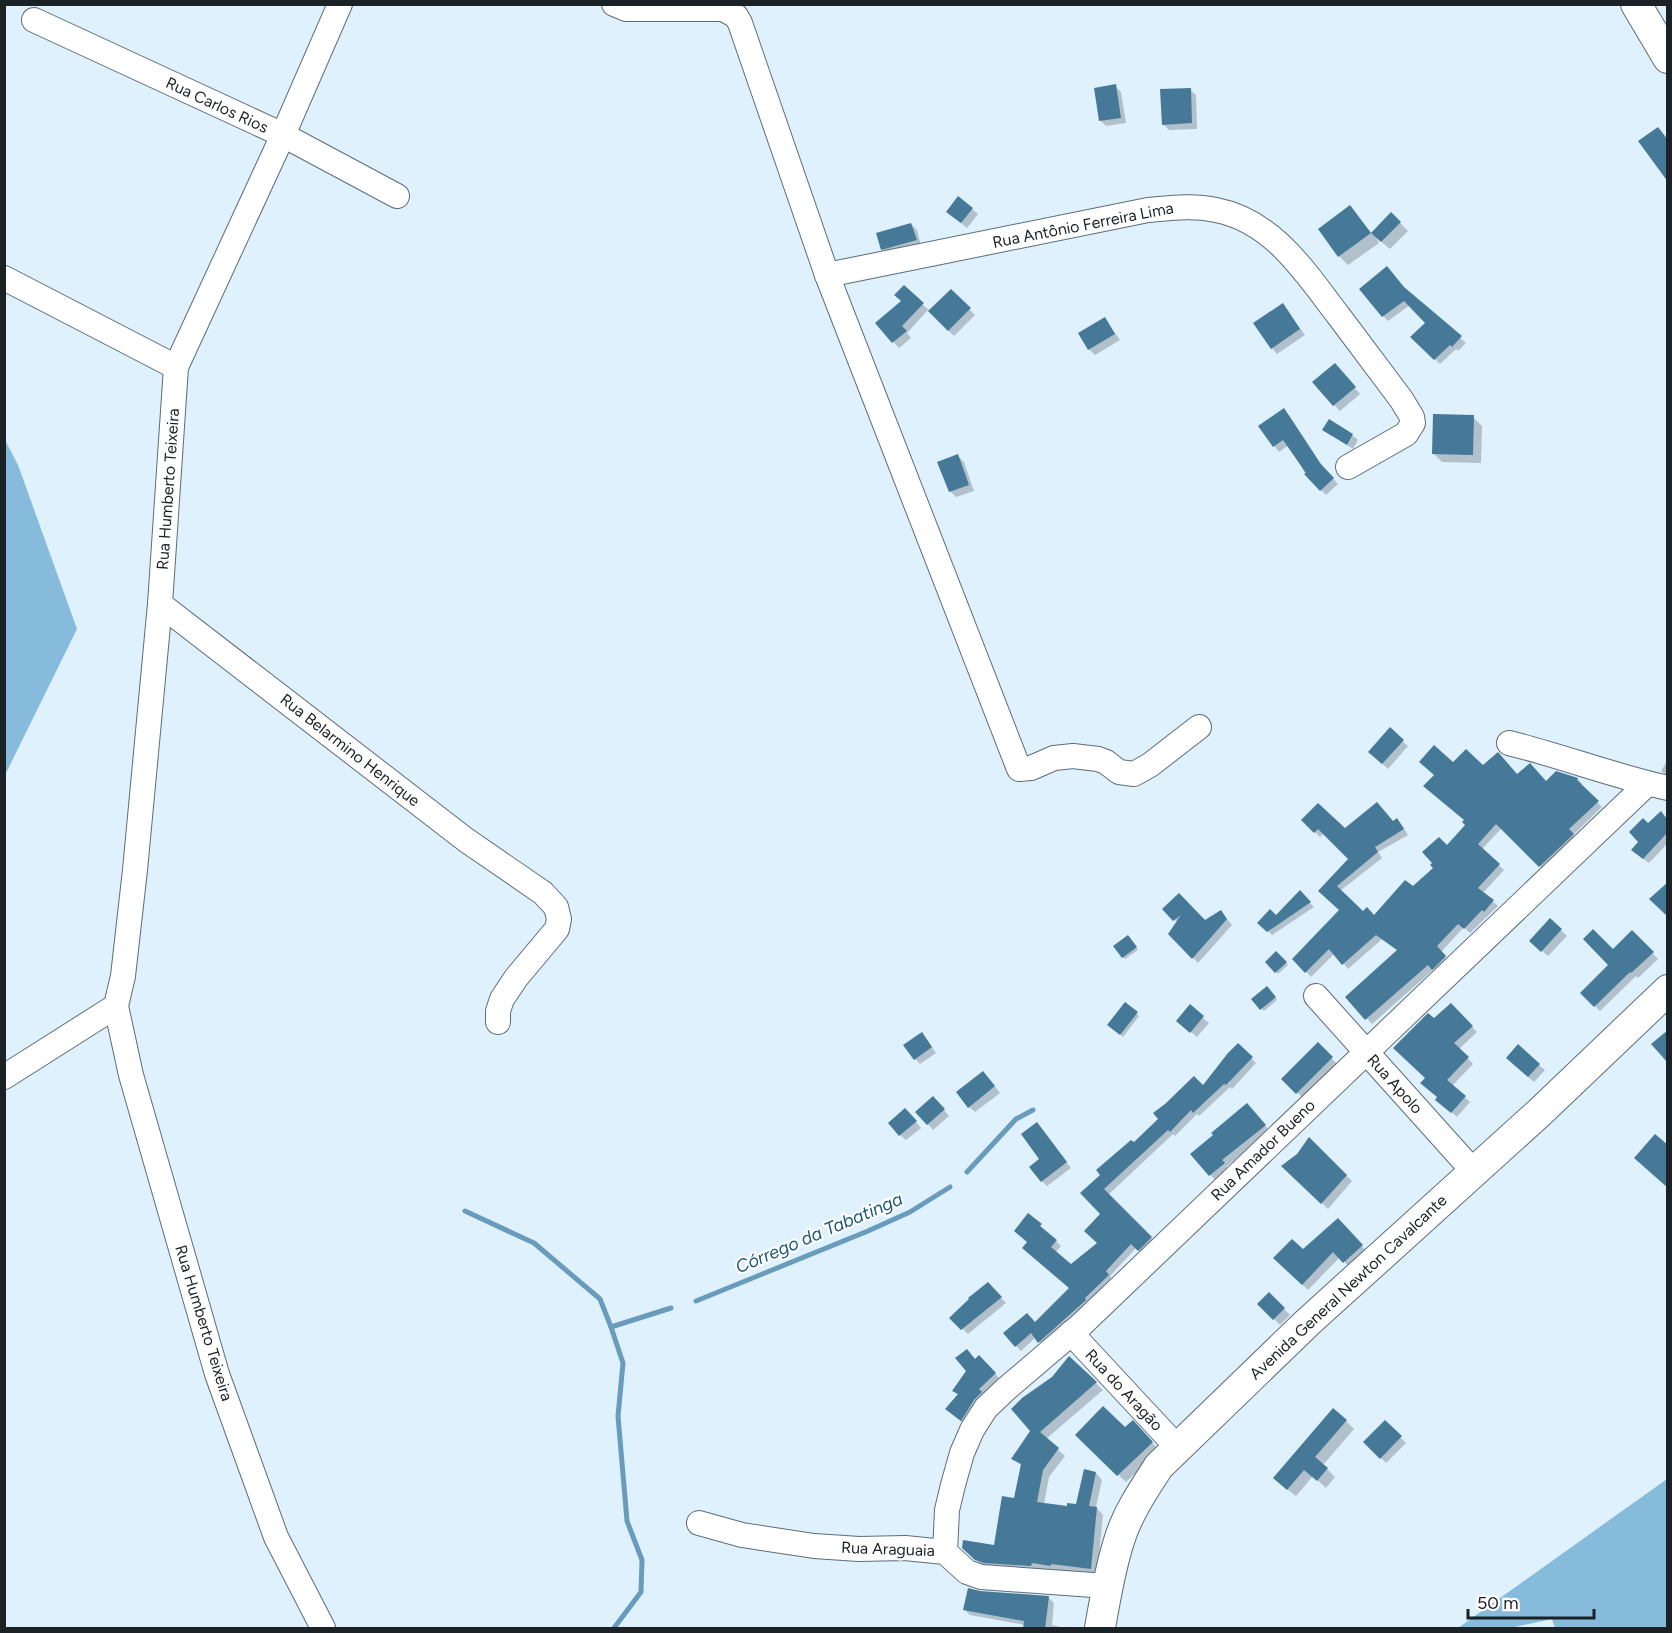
<svg xmlns="http://www.w3.org/2000/svg" width="1672" height="1633" font-family="Figtree,sans-serif">
  <rect width="100%" height="100%" fill="#def1fd"/>
  <g fill="#87bbdc">
    <path d="M5,440L18,465L77,629L5,775Z"/>
    <path d="M1667,1479V1628H1555L1552,1619L1510,1628H1458Z"/>
  </g>
  <g fill="#0003">
    <path d="M1115,86L1121,92L1126,123L1106,126L1101,121Z"/>
    <path d="M1190,90L1196,95L1197,129L1169,130L1163,124Z"/>
    <path d="M1350,207L1372,234L1391,214L1408,231L1390,249L1376,237L1379,243L1348,265L1339,256Z"/>
    <path d="M972,209L978,214L967,228L953,217Z"/>
    <path d="M911,224L917,230L921,246L888,255L882,249Z"/>
    <path d="M951,291L975,315L954,336L928,310L907,333L911,338L899,348L877,323L922,304L930,311Z"/>
    <path d="M1407,292L1466,343L1458,351L1456,349L1440,364L1413,337L1427,323L1410,305L1388,321L1383,316Z"/>
    <path d="M1288,311L1305,335L1277,354L1272,348Z"/>
    <path d="M1105,319L1120,340L1095,355L1089,349Z"/>
    <path d="M1340,371L1360,394L1340,411L1314,383Z"/>
    <path d="M1289,415L1325,470L1338,484L1326,495L1306,475L1289,445L1279,452L1260,427Z"/>
    <path d="M1473,417L1482,426L1481,463L1442,462L1433,453Z"/>
    <path d="M1324,430L1352,435L1358,440L1353,449Z"/>
    <path d="M958,456L964,462L974,491L956,497L950,491Z"/>
    <path d="M1402,741L1408,746L1388,769L1370,752Z"/>
    <path d="M1668,759V777L1661,771Z"/>
    <path d="M1454,764L1483,767L1546,783L1556,773L1578,779L1582,784L1581,786L1602,807L1573,835L1578,840L1545,871L1502,828L1482,849L1504,870L1483,893L1498,906L1470,933L1464,927L1441,952L1450,962L1438,974L1434,969L1372,1024L1347,997L1398,951L1382,939L1348,969L1335,953L1311,977L1294,959L1341,911L1320,891L1350,859L1324,833L1320,837L1303,820L1345,830L1393,822L1397,820L1402,825L1408,835L1378,852L1382,858L1340,891L1363,913L1375,917L1413,888L1436,869L1447,847L1467,825Z"/>
    <path d="M1661,813L1668,820L1667,844L1649,863L1638,855L1640,842L1648,825Z"/>
    <path d="M1300,893L1314,907L1272,935L1259,922L1276,917Z"/>
    <path d="M1164,909L1205,921L1220,911L1232,925L1198,963L1170,934L1178,923Z"/>
    <path d="M1550,920L1567,936L1548,956L1531,941Z"/>
    <path d="M1632,932L1658,959L1638,978L1636,976L1600,1011L1582,993L1610,965L1613,951Z"/>
    <path d="M1130,939L1138,950L1125,959L1123,957Z"/>
    <path d="M1276,953L1288,965L1278,974L1269,964Z"/>
    <path d="M1267,988L1277,1000L1264,1011L1253,999Z"/>
    <path d="M1126,1004L1139,1016L1123,1037L1109,1024Z"/>
    <path d="M1451,1005L1477,1032L1459,1049L1473,1064L1452,1086L1470,1102L1457,1117L1443,1105L1427,1078L1434,1021Z"/>
    <path d="M1190,1007L1209,1023L1197,1037L1184,1026Z"/>
    <path d="M927,1040L936,1053L920,1064L915,1059Z"/>
    <path d="M1318,1044L1337,1064L1303,1098L1283,1079Z"/>
    <path d="M1238,1045L1256,1063L1232,1089L1230,1087L1199,1116L1197,1114L1175,1136L1173,1134L1108,1195L1156,1243L1143,1255L1136,1248L1110,1276L1113,1281L1044,1346L1036,1337L1021,1351L1016,1346L1070,1288L1029,1242V1215L1061,1246L1055,1253L1071,1266L1099,1244L1102,1214L1082,1193L1134,1144L1203,1087Z"/>
    <path d="M1513,1064L1539,1065L1545,1070L1534,1082Z"/>
    <path d="M989,1079L1000,1093L975,1112L969,1107Z"/>
    <path d="M939,1104L949,1116L933,1130L928,1124Z"/>
    <path d="M1252,1110L1270,1131L1226,1167L1229,1169L1215,1180L1192,1154Z"/>
    <path d="M911,1116L921,1128L906,1140L900,1135Z"/>
    <path d="M1309,1140L1352,1181L1328,1209L1283,1166L1298,1155Z"/>
    <path d="M1058,1151L1071,1168L1047,1186L1042,1181Z"/>
    <path d="M1344,1226L1367,1252L1350,1268L1340,1257L1308,1290L1275,1258L1303,1251Z"/>
    <path d="M988,1284L1006,1303L968,1334L952,1318Z"/>
    <path d="M1269,1294L1290,1315L1280,1325L1259,1304Z"/>
    <path d="M979,1357L999,1378L983,1394L986,1397L966,1425L952,1414L959,1395L954,1391Z"/>
    <path d="M1070,1358L1103,1390L1046,1439L1065,1456L1049,1477L1044,1504L1068,1508L1077,1506L1096,1473L1102,1480L1096,1507L1103,1515L1097,1575L1038,1569L1037,1572L983,1566L970,1554L995,1547L1015,1500L1022,1466L1013,1458L1032,1431L1053,1378Z"/>
    <path d="M1346,1421L1354,1429L1323,1465L1335,1477L1326,1488L1313,1476L1296,1496L1283,1486Z"/>
    <path d="M1133,1422L1159,1450L1126,1482L1077,1435L1125,1429Z"/>
    <path d="M1385,1422L1406,1443L1386,1463L1365,1442Z"/>
    <path d="M980,1593L1049,1598L1054,1603L1052,1625L1065,1628H1025V1625L970,1615L965,1610Z"/>
  </g>
  <g fill="none" stroke-linecap="round" stroke-linejoin="round">
    <g stroke="#699cbc" stroke-width="5">
      <path d="M967,1172L1016,1119L1033,1110"/>
      <path d="M465,1211L534,1243L600,1299L611,1327L623,1363L618,1416L627,1521L642,1560L641,1592L614,1628"/>
      <path d="M696,1301L868,1231L910,1212L950,1187"/>
      <path d="M611,1327L671,1308"/>
    </g>
  </g>
  <g fill="#467997">
    <path d="M1116,84L1121,118L1099,121L1094,88Z"/>
    <path d="M1191,88L1192,123L1162,125L1160,89Z"/>
    <path d="M1658,127L1668,140V182L1638,141Z"/>
    <path d="M958,196L973,208L961,223L946,212Z"/>
    <path d="M1350,205L1371,233L1338,257L1318,229Z"/>
    <path d="M1391,212L1401,222L1381,242L1371,233Z"/>
    <path d="M911,223L917,240L881,250L876,233Z"/>
    <path d="M1387,266L1404,287L1462,336L1452,347L1450,345L1434,360L1410,337L1425,323L1404,301L1382,317L1359,289Z"/>
    <path d="M904,285L924,303L902,326L907,331L892,343L875,323L901,301L894,295Z"/>
    <path d="M951,289L971,308L948,331L928,311Z"/>
    <path d="M1283,303L1300,329L1271,349L1253,323Z"/>
    <path d="M1105,317L1115,334L1088,350L1078,333Z"/>
    <path d="M1335,363L1356,387L1333,406L1312,382Z"/>
    <path d="M1284,408L1320,463L1334,478L1320,491L1304,474L1306,473L1283,440L1273,447L1258,426Z"/>
    <path d="M1433,414L1474,415L1473,455L1432,454Z"/>
    <path d="M1329,419L1353,434L1347,445L1322,430Z"/>
    <path d="M958,454L969,485L949,492L937,462Z"/>
    <path d="M1390,727L1404,740L1382,764L1368,752Z"/>
    <path d="M1434,745L1453,762L1466,749L1483,765L1498,752L1517,774L1530,763L1546,781L1556,771L1578,778L1577,780L1599,801L1569,829L1574,834L1539,867L1496,824L1478,844L1500,864L1478,888L1494,900L1484,912L1482,910L1464,929L1458,924L1437,946L1446,956L1432,970L1428,965L1365,1020L1345,997L1397,950L1376,935L1342,965L1329,949L1305,973L1292,959L1339,910L1318,891L1348,859L1318,829L1314,833L1301,820L1318,803L1345,828L1377,802L1393,821L1397,818L1404,829L1375,847L1378,852L1337,886L1363,911L1367,907L1374,915L1405,880L1413,886L1433,868L1430,865L1432,863L1422,852L1439,837L1447,845L1465,825L1462,822L1464,820L1423,786L1434,775L1419,762Z"/>
    <path d="M1661,811L1667,819V833L1643,859L1631,850L1638,842L1629,832L1643,818L1648,823Z"/>
    <path d="M1668,882V917L1649,899Z"/>
    <path d="M1300,890L1311,902L1267,932L1257,923L1270,909L1276,915Z"/>
    <path d="M1179,893L1205,920L1221,910L1227,919L1192,959L1168,934L1181,915L1173,921L1162,909Z"/>
    <path d="M1550,918L1562,929L1541,952L1529,941Z"/>
    <path d="M1593,929L1613,949L1632,930L1654,952L1631,973L1630,972L1594,1007L1580,993L1608,965L1583,939Z"/>
    <path d="M1128,935L1137,947L1122,958L1113,946Z"/>
    <path d="M1276,951L1287,962L1275,973L1265,962Z"/>
    <path d="M1267,986L1276,997L1260,1010L1251,999Z"/>
    <path d="M1125,1002L1138,1012L1120,1035L1107,1025Z"/>
    <path d="M1451,1003L1473,1026L1454,1043L1469,1057L1447,1080L1466,1096L1451,1113L1435,1100L1437,1097L1420,1083L1425,1078L1393,1048L1428,1013L1434,1018Z"/>
    <path d="M1190,1004L1204,1016L1190,1033L1176,1021Z"/>
    <path d="M1668,1030V1063L1651,1044Z"/>
    <path d="M922,1032L932,1047L914,1060L903,1045Z"/>
    <path d="M1318,1042L1333,1057L1296,1094L1281,1079Z"/>
    <path d="M1238,1043L1253,1057L1226,1085L1224,1084L1193,1113L1191,1110L1170,1132L1168,1130L1104,1189L1152,1237L1138,1251L1131,1244L1106,1271L1109,1275L1085,1298L1086,1300L1038,1343L1031,1333L1015,1347L1003,1333L1027,1313L1035,1322L1069,1288L1022,1248L1027,1242L1014,1231L1028,1213L1042,1224L1040,1226L1057,1240L1051,1247L1071,1264L1097,1243L1084,1231L1100,1214L1080,1193L1100,1175L1096,1170L1131,1140L1134,1142L1158,1119L1153,1113L1165,1104L1194,1076L1203,1085L1228,1053Z"/>
    <path d="M1518,1044L1540,1064L1528,1077L1506,1058Z"/>
    <path d="M983,1071L995,1086L968,1108L956,1092Z"/>
    <path d="M933,1096L945,1109L927,1125L915,1112Z"/>
    <path d="M1247,1103L1266,1125L1222,1160L1225,1163L1209,1176L1190,1154L1213,1135L1211,1133Z"/>
    <path d="M905,1108L917,1121L899,1136L888,1123Z"/>
    <path d="M1037,1122L1067,1162L1041,1182L1029,1167L1039,1159L1021,1134Z"/>
    <path d="M1655,1134L1668,1145V1188L1634,1158Z"/>
    <path d="M1309,1137L1347,1175L1321,1204L1281,1166L1297,1154Z"/>
    <path d="M1338,1218L1363,1245L1343,1263L1333,1252L1302,1285L1273,1258L1292,1239L1303,1249Z"/>
    <path d="M988,1282L1002,1297L961,1330L949,1318L969,1299L968,1298Z"/>
    <path d="M1269,1292L1285,1308L1273,1320L1257,1304Z"/>
    <path d="M967,1349L975,1359L979,1355L996,1373L979,1389L982,1392L974,1400L961,1421L945,1409L958,1394L952,1391L966,1371L955,1358Z"/>
    <path d="M1069,1356L1097,1382L1040,1432L1059,1448L1043,1470L1037,1502L1067,1506V1503L1076,1504L1084,1469L1096,1472L1089,1506L1097,1507L1091,1569L1051,1564V1566L1032,1563L1031,1566L984,1563L975,1560L962,1548L963,1540L994,1545L1002,1496L1014,1498L1021,1464L1011,1459L1030,1431L1011,1409L1022,1398L1052,1377Z"/>
    <path d="M1103,1406L1125,1427L1133,1420L1153,1442L1117,1476L1075,1435Z"/>
    <path d="M1333,1408L1347,1420L1315,1457L1328,1468L1317,1481L1304,1470L1287,1490L1273,1478Z"/>
    <path d="M1385,1420L1402,1436L1380,1459L1363,1442Z"/>
    <path d="M968,1588L980,1591L1049,1596L1045,1629H1023L1024,1621L963,1610Z"/>
  </g>
  <g fill="none" stroke-linecap="round" stroke-linejoin="round">
    <defs>
      <g id="minor">
        <path d="M614,4L626,9H723L736,16L740,23L827,275L1019,769L1031,768L1054,758L1073,756L1098,759L1106,762L1119,772L1134,774L1150,765L1199,727"/>
        <path d="M34,20L283,135L397,196"/>
        <path d="M827,275L1148,210C1171,208 1193,205 1216,210C1273,221 1305,272 1338,315C1359,343 1380,371 1401,399L1412,417L1413,423L1406,434L1348,467"/>
        <path d="M4,278L176,367"/>
        <path d="M160,604L466,840L543,893L556,907L559,919L557,929L516,978L502,999L498,1011V1022"/>
        <path d="M1509,743C1562,756 1613,776 1668,788"/>
        <path d="M1316,996L1474,1172"/>
        <path d="M4,1077L116,1006"/>
        <path d="M1071,1333L1177,1447"/>
        <path d="M699,1523L742,1535L814,1546L859,1549L905,1548L945,1552L967,1572L981,1577L1107,1586"/>
        <path d="M945,1552L947,1510L953,1485L962,1453L972,1430L986,1408L1006,1389L1081,1325L1647,784"/>
        <path d="M323,1628L276,1537L217,1374L131,1075L116,1006L123,976L135,870L160,604L176,367L283,135L340,4"/>
      </g>
      <g id="major">
        <path d="M1636,4L1668,58"/>
        <path d="M1100,1628C1105,1599 1110,1569 1119,1541C1127,1514 1144,1489 1159,1466L1308,1322L1539,1113L1668,990"/>
      </g>
    </defs>
    <use href="#minor" stroke="#5d6d78" stroke-width="26"/>
    <use href="#major" stroke="#5d6d78" stroke-width="32"/>
    <use href="#minor" stroke="#fff" stroke-width="24"/>
    <use href="#major" stroke="#fff" stroke-width="30"/>
  </g>
  <g text-anchor="middle" dominant-baseline="central" stroke-width="4.5" stroke-linejoin="round" paint-order="stroke">
    <g font-size="16" fill="#1b2226" stroke="#fff">
      <text transform="translate(217 105) rotate(25)">Rua Carlos Rios</text>
      <text transform="translate(1083 225) rotate(-11)">Rua Antônio Ferreira Lima</text>
      <text transform="translate(168 489) rotate(-86)">Rua Humberto Teixeira</text>
      <text transform="translate(350 750) rotate(38)">Rua Belarmino Henrique</text>
      <text transform="translate(1395 1084) rotate(48)">Rua Apolo</text>
      <text transform="translate(1263 1150) rotate(-44)">Rua Amador Bueno</text>
      <text transform="translate(1348 1287) rotate(-43)">Avenida General Newton Cavalcante</text>
      <text transform="translate(204 1323) rotate(73)">Rua Humberto Teixeira</text>
      <text transform="translate(1124 1390) rotate(47)">Rua do Aragão</text>
      <text transform="translate(888 1549) rotate(2)">Rua Araguaia</text>
    </g>
    <g font-size="18" font-style="italic" fill="#195878" stroke="#fff">
      <text transform="translate(819 1233) rotate(-23)">Córrego da Tabatinga</text>
    </g>
  </g>
  <rect width="1672" height="1633" fill="none" stroke="#1b2226" stroke-width="12"/>
  <path d="M1468 1609v9h126v-9" fill="none" stroke="#1b2226" stroke-width="3"/>
  <text x="1477" y="1609" font-size="18" fill="#1b2226" stroke="#ffffff" stroke-width="4.5" paint-order="stroke">50 m</text>
</svg>
